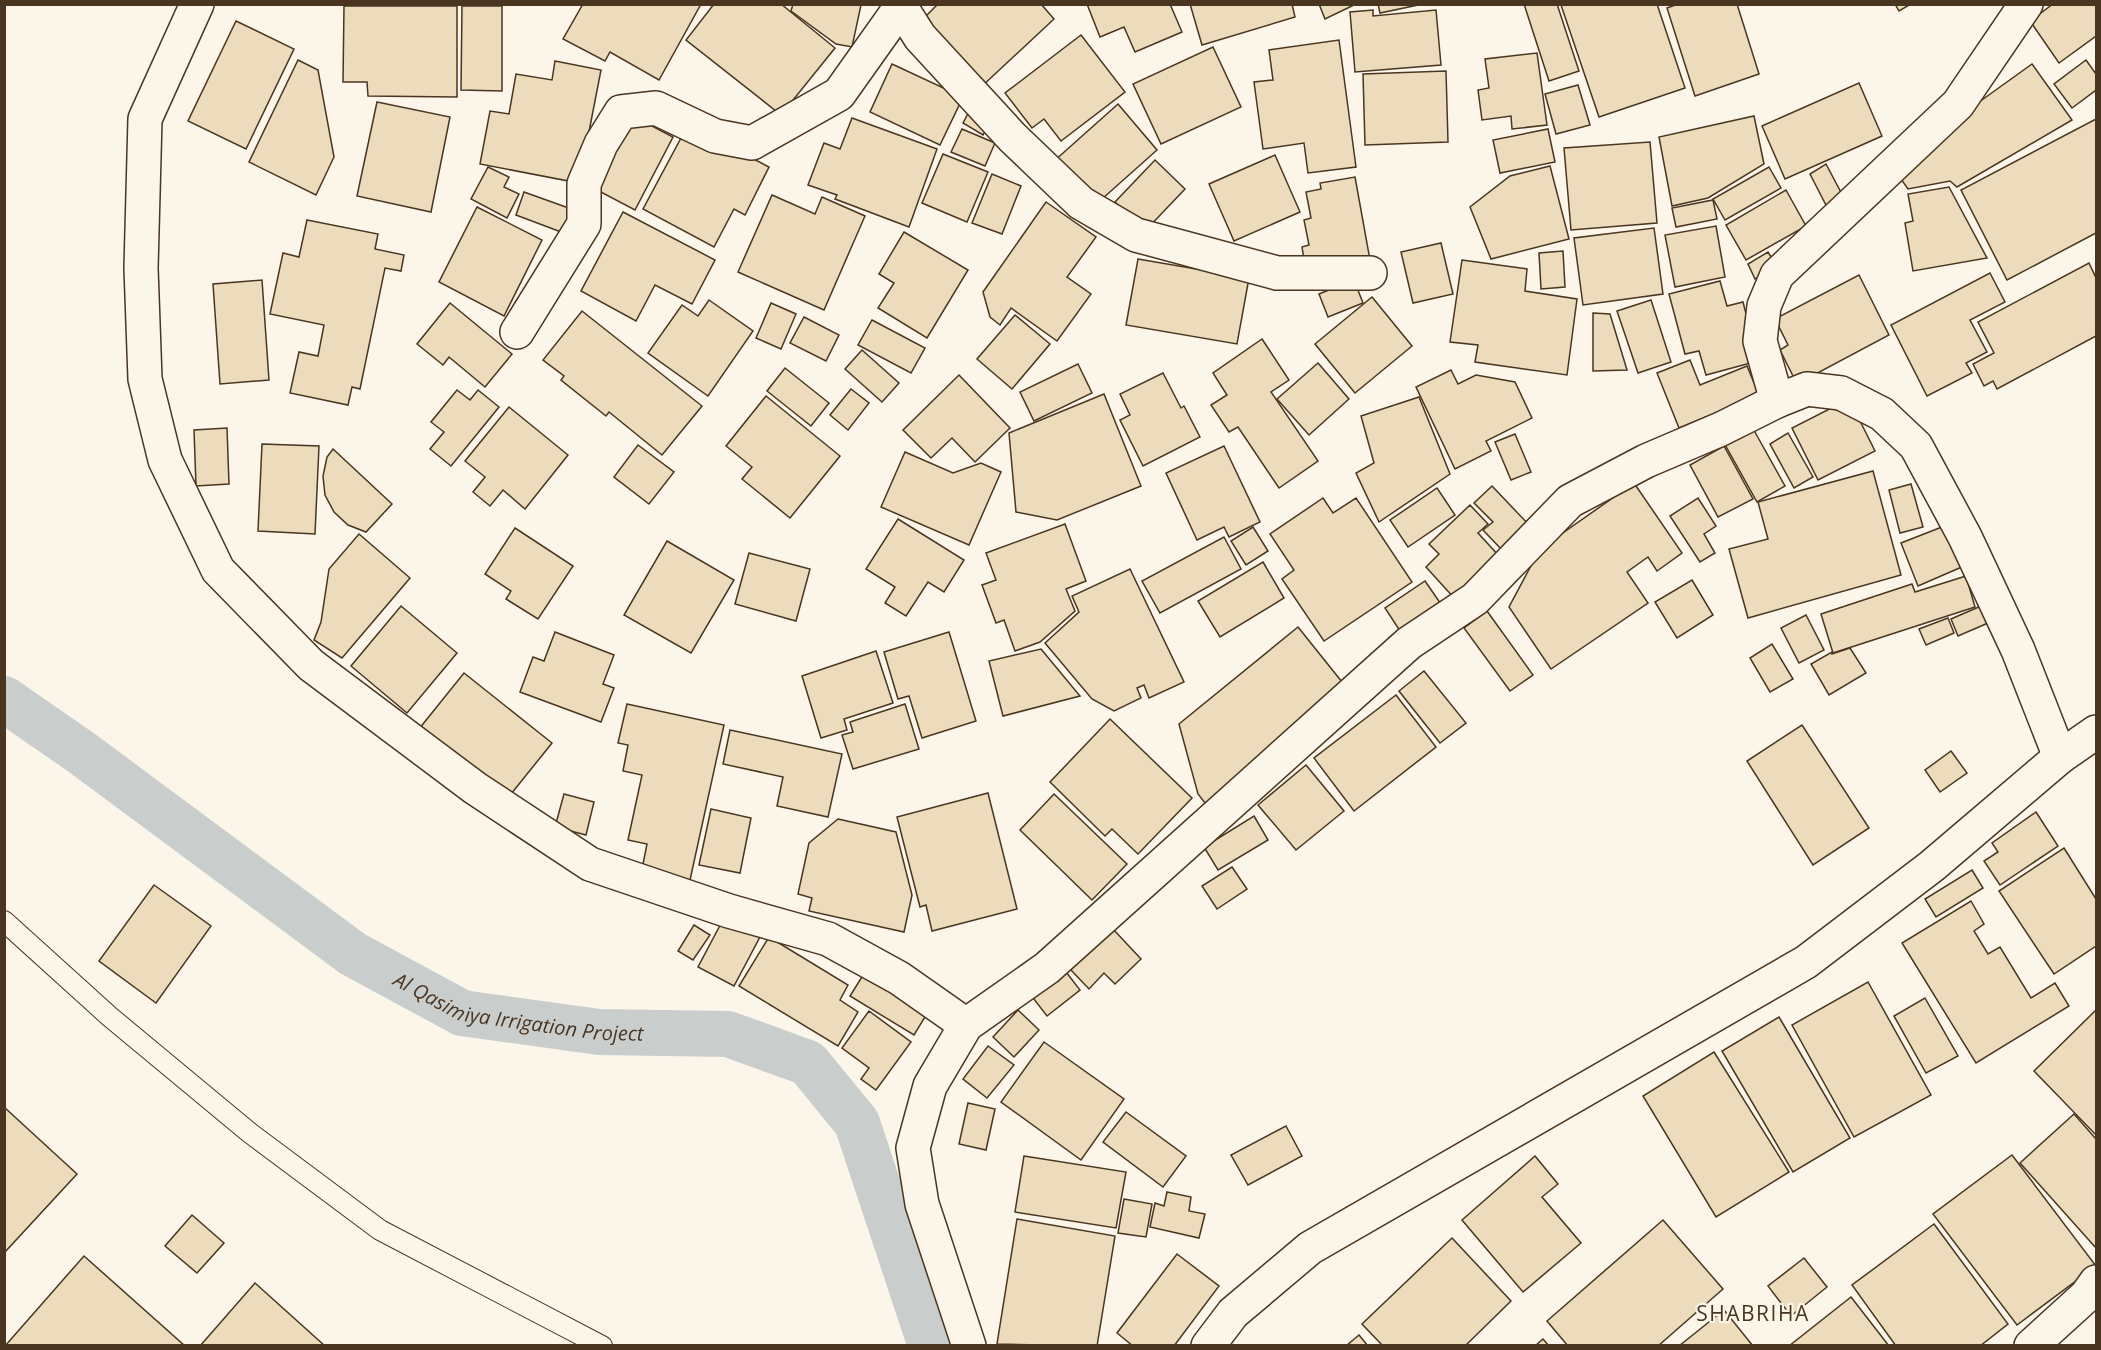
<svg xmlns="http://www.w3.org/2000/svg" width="2101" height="1350" font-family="'Open Sans',sans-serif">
  <rect width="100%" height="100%" fill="#fbf6e9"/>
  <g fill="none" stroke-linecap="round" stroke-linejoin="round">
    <path stroke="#c9cecd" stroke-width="46" id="s1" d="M4,699L82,753L353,954L462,1013L599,1032L728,1034L808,1063L857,1123L931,1346"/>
  </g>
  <g fill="#ecdcbc" stroke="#4a3520" stroke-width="1.5">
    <path d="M583,4H701L659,80L610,52L605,61L563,39Z"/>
    <path d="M714,4H781L835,48L781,115L686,40Z"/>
    <path d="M793,4L861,5L852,47L836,44L791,11Z"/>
    <path d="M938,4H1041L1054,19L980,88L920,22Z"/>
    <path d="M1087,4H1170L1182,32L1135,52L1124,27L1100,37Z"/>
    <path d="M1190,4H1292L1295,17L1202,45Z"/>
    <path d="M1319,4H1356L1325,19Z"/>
    <path d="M1378,4H1423L1380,13Z"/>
    <path d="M1524,4H1557L1579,71L1549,81Z"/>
    <path d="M1657,4L1685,88L1599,117L1561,5Z"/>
    <path d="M1678,4H1737L1759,74L1695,96L1667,8Z"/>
    <path d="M1895,4H1911L1899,11Z"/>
    <path d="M2053,4H2096V36L2059,63L2030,21Z"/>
    <path d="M344,6H457V97L368,96L367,82H343Z"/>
    <path d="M462,6H502V91L461,90Z"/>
    <path d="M1373,10V16L1436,10L1441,65L1355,72L1350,12Z"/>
    <path d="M236,21L294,49L246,149L188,121Z"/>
    <path d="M1081,35L1125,92L1061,141L1044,119L1032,128L1005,93Z"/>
    <path d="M1339,40L1356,167L1308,173L1304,143L1263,149L1254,82L1273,80L1269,50Z"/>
    <path d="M1213,47L1241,107L1161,144L1133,84Z"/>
    <path d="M1537,53L1547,125L1512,129L1511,116L1482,120L1478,90L1489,88L1485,59Z"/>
    <path d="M298,60L318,70L334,157L316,195L249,162Z"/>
    <path d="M2086,60L2096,74V90L2072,108L2054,84Z"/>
    <path d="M555,61L601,70L579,183L480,164L490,111L509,114L516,74L552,80Z"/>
    <path d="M892,64L963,97L940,145L870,112Z"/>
    <path d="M2032,64L2072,120L1957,187L1950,181L1908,189L1896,172L1943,128Z"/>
    <path d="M1446,71L1448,142L1365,145L1363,74Z"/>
    <path d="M1859,83L1882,136L1785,179L1762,126Z"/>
    <path d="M1578,85L1590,125L1556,134L1545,94Z"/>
    <path d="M377,102L450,117L431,212L357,196Z"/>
    <path d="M1118,104L1157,150L1093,207L1053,162Z"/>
    <path d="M972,106L993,118L983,135L963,123Z"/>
    <path d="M633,116L673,137L635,210L595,189Z"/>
    <path d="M1754,116L1764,164L1708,198L1672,206L1659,137Z"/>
    <path d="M852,118L937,149L909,227L835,199L837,195L808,185L824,143L840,149Z"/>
    <path d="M2096,119V233L2007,280L1961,190Z"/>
    <path d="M688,125L769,167L745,215L734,209L714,247L643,209Z"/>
    <path d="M962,129L995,143L985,166L951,152Z"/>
    <path d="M1548,129L1555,162L1500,173L1493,140Z"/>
    <path d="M1650,142L1657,223L1571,230L1564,148Z"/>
    <path d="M943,154L988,172L967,222L922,203Z"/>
    <path d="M1275,155L1300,212L1234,241L1209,184Z"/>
    <path d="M1155,160L1185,189L1145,231L1115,202Z"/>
    <path d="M1826,164L1845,200L1828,209L1810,174Z"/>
    <path d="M1550,166L1569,239L1491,259L1470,207L1510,176Z"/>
    <path d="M488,167L509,177L504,187L519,194L507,218L471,199Z"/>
    <path d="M1769,167L1781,188L1725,220L1713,199Z"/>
    <path d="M992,174L1021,186L1002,234L972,223Z"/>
    <path d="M1355,177L1370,260L1306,272L1302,247L1309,245L1304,220L1311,218L1306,192L1321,189L1320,183Z"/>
    <path d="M1949,187L1987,258L1913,271L1905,223L1913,221L1908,194Z"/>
    <path d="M1786,190L1806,226L1746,260L1726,225Z"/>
    <path d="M524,192L577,211L569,235L516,215Z"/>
    <path d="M772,195L815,214L822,197L865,216L824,310L738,272Z"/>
    <path d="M1713,200L1717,219L1676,227L1672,208Z"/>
    <path d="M1046,202L1096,237L1067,277L1091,294L1057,341L1011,308L1000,325L990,317L983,292Z"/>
    <path d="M477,207L542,240L504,316L439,282Z"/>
    <path d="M623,212L715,260L692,304L655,285L636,321L581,291Z"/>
    <path d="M307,220L378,234L375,249L404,255L401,271L385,268L360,389L352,387L348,405L290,393L299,352L318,356L324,325L270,314L283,253L299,257Z"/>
    <path d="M1716,226L1725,277L1675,287L1665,235Z"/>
    <path d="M1654,228L1663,294L1583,305L1574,238Z"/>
    <path d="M904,232L968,270L927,338L878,308L894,283L879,274Z"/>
    <path d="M1441,243L1453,294L1413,303L1401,252Z"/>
    <path d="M1563,251L1565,287L1541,289L1539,253Z"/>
    <path d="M1768,252L1777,267L1755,279L1748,264Z"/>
    <path d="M1138,259L1249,278L1237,344L1126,325Z"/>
    <path d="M1462,260L1527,269L1525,291L1577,299L1567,375L1475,362L1478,345L1450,342Z"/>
    <path d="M2089,263L2096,278V336L1997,389L1993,381L1984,386L1973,364L1994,353L1978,322Z"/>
    <path d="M1990,273L2005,302L1970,320L1987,352L1966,363L1972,373L1927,396L1891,325Z"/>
    <path d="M1859,275L1889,335L1797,384L1780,350L1788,345L1775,319Z"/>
    <path d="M262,280L269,380L220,384L213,284Z"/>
    <path d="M1354,280L1363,303L1328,317L1319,294Z"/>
    <path d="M1720,281L1727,306L1743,302L1758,361L1706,375L1699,351L1685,354L1669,294Z"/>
    <path d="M1372,297L1412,346L1355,393L1315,344Z"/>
    <path d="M709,300L753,331L708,396L648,353L682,305L698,316Z"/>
    <path d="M1651,300L1671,362L1638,373L1617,311Z"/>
    <path d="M450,303L512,354L485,387L449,357L443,365L417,344Z"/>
    <path d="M771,303L796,314L781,349L756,338Z"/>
    <path d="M582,311L702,406L662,455L609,412L606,416L561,380L564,376L543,360Z"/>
    <path d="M1593,313L1610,314L1627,370L1593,371Z"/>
    <path d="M1015,315L1050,344L1012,389L977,359Z"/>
    <path d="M804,317L839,335L826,361L790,343Z"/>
    <path d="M872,320L925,348L911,373L858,345Z"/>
    <path d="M1262,339L1289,380L1271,392L1318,461L1279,488L1238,427L1229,432L1211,405L1227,395L1213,373Z"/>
    <path d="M862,350L899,383L882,402L845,369Z"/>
    <path d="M1690,360L1700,385L1747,366L1759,395L1679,428L1657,373Z"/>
    <path d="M1318,363L1349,399L1309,435L1277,399Z"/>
    <path d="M1078,364L1092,393L1034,421L1020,392Z"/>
    <path d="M785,368L829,403L811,426L767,391Z"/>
    <path d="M1451,370L1458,384L1476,375L1515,382L1532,418L1486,441L1491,451L1455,469L1416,387Z"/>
    <path d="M1163,373L1181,408L1184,406L1200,437L1143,466L1120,420L1130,415L1120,394Z"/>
    <path d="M959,375L1010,428L975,462L952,438L931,458L903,430Z"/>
    <path d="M851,389L869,403L848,430L830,415Z"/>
    <path d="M457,390L470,400L478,390L499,407L451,466L430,449L444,432L431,422Z"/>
    <path d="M1104,394L1141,486L1057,520L1016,512L1009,433Z"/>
    <path d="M766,396L840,456L790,518L742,479L752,467L726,446Z"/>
    <path d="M1419,397L1450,474L1379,522L1356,473L1374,463L1361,416Z"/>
    <path d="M1849,399L1875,451L1818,480L1792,428Z"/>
    <path d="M509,407L568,455L525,509L503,490L490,506L473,492L485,477L465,461Z"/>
    <path d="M1751,425L1785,486L1757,502L1723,441Z"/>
    <path d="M227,428L229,484L196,486L194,430Z"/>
    <path d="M1788,433L1813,477L1794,488L1770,444Z"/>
    <path d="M1515,434L1531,472L1511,480L1495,442Z"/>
    <path d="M262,444L319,446L315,534L258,531Z"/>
    <path d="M638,445L674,472L649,504L614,477Z"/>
    <path d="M1224,446L1260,522L1229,537L1224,527L1197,540L1166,473Z"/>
    <path d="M1724,446L1753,499L1718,517L1690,465Z"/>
    <path d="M333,449L392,504L366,532L348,525L334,512L325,495L323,476L327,457Z"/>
    <path d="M905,452L953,473L981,463L1001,472L969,545L881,507Z"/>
    <path d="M1873,471L1901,575L1748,618L1729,549L1768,539L1758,502Z"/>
    <path d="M1634,483L1682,553L1657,571L1648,557L1627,572L1648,603L1551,669L1509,607L1540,549Z"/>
    <path d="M1911,484L1923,527L1900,533L1889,490Z"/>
    <path d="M1492,486L1531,527L1504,552L1483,530L1493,522L1474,503Z"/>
    <path d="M1437,488L1455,515L1408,547L1390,520Z"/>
    <path d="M1323,498L1333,513L1356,498L1412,582L1324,641L1282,579L1294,570L1270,534Z"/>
    <path d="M1698,498L1716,526L1704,534L1715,553L1700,562L1670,516Z"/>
    <path d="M1470,505L1488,524L1478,533L1500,557L1455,599L1426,567L1439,554L1429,544Z"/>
    <path d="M898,519L964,560L944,592L928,582L906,616L885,603L895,587L866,569Z"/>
    <path d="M1065,524L1086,581L1066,589L1075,611L1040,642L1015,651L1004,620L996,623L982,585L996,580L986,553Z"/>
    <path d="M1947,525L1964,566L1918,586L1901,543Z"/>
    <path d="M1253,527L1268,551L1246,565L1231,541Z"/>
    <path d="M515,528L573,566L538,619L506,599L511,591L485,574Z"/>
    <path d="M359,534L410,578L342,658L314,640L321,622L329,569Z"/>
    <path d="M1224,537L1241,569L1160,613L1142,581Z"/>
    <path d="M667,541L734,580L691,653L624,615Z"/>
    <path d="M749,553L810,569L796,621L735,604Z"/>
    <path d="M1263,562L1284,598L1220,637L1198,601Z"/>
    <path d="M1130,569L1184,682L1149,698L1144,685L1137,688L1141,698L1114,711L1092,699L1045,643L1079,612L1072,596Z"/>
    <path d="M1966,576L1975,607L1833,653L1821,614L1912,584L1915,592Z"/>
    <path d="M1692,580L1713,615L1677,638L1655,602Z"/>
    <path d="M1425,581L1443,607L1402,634L1385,608Z"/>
    <path d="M401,606L457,653L407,713L351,666Z"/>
    <path d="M1981,606L1988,623L1958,636L1951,619Z"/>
    <path d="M1487,611L1533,675L1510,691L1464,628Z"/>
    <path d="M1806,615L1824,650L1799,663L1781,628Z"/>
    <path d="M1948,618L1954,633L1926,645L1919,629Z"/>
    <path d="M1298,627L1350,692L1209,808L1198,794L1179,724Z"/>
    <path d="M555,632L614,655L603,684L614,688L601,722L520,692L533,657L544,661Z"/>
    <path d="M949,632L976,721L922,738L909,696L898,699L884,652Z"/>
    <path d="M1772,644L1793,679L1770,692L1750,658Z"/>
    <path d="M1850,648L1866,673L1829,695L1811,664L1832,652V654Z"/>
    <path d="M1041,649L1080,696L1003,716L989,661Z"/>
    <path d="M876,651L893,703L844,719L847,730L821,738L802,676Z"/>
    <path d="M1424,671L1466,723L1440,743L1399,691Z"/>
    <path d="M464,673L552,743L507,799L419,729Z"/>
    <path d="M1396,695L1436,747L1354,811L1314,758Z"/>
    <path d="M627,704L724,725L690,880L642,869L647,844L628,840L642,775L623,771L628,745L618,743Z"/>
    <path d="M905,704L919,749L853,769L842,735L853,732L850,722Z"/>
    <path d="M1110,719L1192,798L1138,854L1112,829L1105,836L1050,782Z"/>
    <path d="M1802,725L1869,828L1813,865L1747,761Z"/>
    <path d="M730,730L842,754L828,817L777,806L783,777L723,764Z"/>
    <path d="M1951,751L1967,773L1940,792L1925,770Z"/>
    <path d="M1306,765L1344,811L1296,850L1258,805Z"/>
    <path d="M988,793L1017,909L932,931L926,905L920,907L897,817Z"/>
    <path d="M564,794L594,802L586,835L555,827Z"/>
    <path d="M1054,794L1127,864L1092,900L1020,830Z"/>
    <path d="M711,809L751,818L740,873L699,865Z"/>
    <path d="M2036,812L2058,846L2000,885L1984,861L1998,852L1992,843Z"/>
    <path d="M1254,816L1268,840L1218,870L1204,847Z"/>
    <path d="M838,819L896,832L912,895L904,932L809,911L812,898L798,894L809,843Z"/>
    <path d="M2064,848L2096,899V946L2054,974L1999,891Z"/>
    <path d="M1232,867L1247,889L1217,909L1202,886Z"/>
    <path d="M1972,870L1983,888L1936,917L1925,899Z"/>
    <path d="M154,885L211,926L156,1003L99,961Z"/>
    <path d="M1971,901L1984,924L1974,931L1988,954L2000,947L2031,998L2055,983L2069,1006L1976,1063L1902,943Z"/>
    <path d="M725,916L761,935L734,986L698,967Z"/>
    <path d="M694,925L710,935L693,960L678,951Z"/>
    <path d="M1112,928L1141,959L1115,984L1104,973L1089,989L1070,969Z"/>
    <path d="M769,937L848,985L840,1000L858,1012L838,1046L739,986Z"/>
    <path d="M1063,968L1080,990L1047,1016L1030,994Z"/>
    <path d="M865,972L928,1012L914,1035L850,996Z"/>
    <path d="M1868,982L1931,1095L1854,1137L1792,1025Z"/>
    <path d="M1925,998L1958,1056L1926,1073L1894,1016Z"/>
    <path d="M1018,1010L1039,1030L1014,1057L993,1037Z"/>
    <path d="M2096,1010V1135L2034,1071Z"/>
    <path d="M869,1011L911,1042L876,1090L861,1079L869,1068L842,1048Z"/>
    <path d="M1779,1017L1850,1138L1793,1172L1722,1051Z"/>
    <path d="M1044,1042L1124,1099L1081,1160L1001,1102Z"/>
    <path d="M988,1046L1014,1065L987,1098L963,1079Z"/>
    <path d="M1714,1052L1789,1172L1716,1217L1643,1096Z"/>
    <path d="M968,1103L995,1109L986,1150L959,1144Z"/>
    <path d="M4,1107L77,1174L4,1253Z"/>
    <path d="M1126,1112L1186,1156L1163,1187L1103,1142Z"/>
    <path d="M2074,1114L2096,1139V1248L2020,1163Z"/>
    <path d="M1286,1126L1302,1156L1248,1185L1231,1155Z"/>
    <path d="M2012,1155L2096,1266L2017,1325L1933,1214Z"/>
    <path d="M1024,1156L1126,1172L1116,1228L1015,1212Z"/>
    <path d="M1535,1156L1558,1184L1542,1197L1581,1243L1523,1292L1462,1220Z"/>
    <path d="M1167,1192L1191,1197L1189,1211L1205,1214L1199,1238L1150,1227L1155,1203L1164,1206Z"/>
    <path d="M1124,1199L1152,1204L1146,1237L1118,1233Z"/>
    <path d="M192,1215L224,1243L197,1273L165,1246Z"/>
    <path d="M1017,1219L1115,1236L1097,1346L997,1344Z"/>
    <path d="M1663,1220L1723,1289L1658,1346H1568L1547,1321Z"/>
    <path d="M1934,1224L2008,1324L1980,1346H1896L1852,1285Z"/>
    <path d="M1452,1238L1511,1301L1465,1346H1383L1362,1324Z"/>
    <path d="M1177,1254L1219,1286L1174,1346H1133L1117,1333Z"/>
    <path d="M84,1256L185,1346H5Z"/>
    <path d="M1804,1258L1827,1287L1791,1316L1768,1286Z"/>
    <path d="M255,1283L325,1346H200Z"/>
    <path d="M1851,1297L1889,1346H1789Z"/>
    <path d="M1724,1310L1753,1346H1679Z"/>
    <path d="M1359,1335L1368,1346H1346Z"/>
    <path d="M1543,1339L1549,1346H1535Z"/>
  </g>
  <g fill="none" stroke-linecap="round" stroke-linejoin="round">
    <defs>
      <path id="service" d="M4,921L109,1016L250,1133L380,1230L602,1346"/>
      <g id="minor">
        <path d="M197,4L145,119L141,268L145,379L165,460L218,570L311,665L475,788L590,864L729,911L828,939L899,978L966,1025"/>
        <path d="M899,4L920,37L1013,138L1081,203L1136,235L1277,273H1370"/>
        <path d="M2026,4L1958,104L1777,275L1764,306L1760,341L1777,401L1807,389L1841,393L1882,414L1916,446L1965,537L2018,650L2060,757"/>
        <path d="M517,332L584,224V184L601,144L621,112L656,108L715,136L752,143L839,94L900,8"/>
        <path d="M969,1346L922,1204L913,1148L930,1086L966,1025L1047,968L1409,643L1475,599L1570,501L1646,461L1721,429L1777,401"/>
        <path d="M1208,1346L1233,1313L1310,1248L1806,962L1932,866L2060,757L2096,732"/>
        <path d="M2031,1346L2086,1296L2096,1282"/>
      </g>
    </defs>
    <use href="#service" stroke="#4a3520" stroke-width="22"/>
    <use href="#minor" stroke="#4a3520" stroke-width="36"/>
    <use href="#service" stroke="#fbf6e9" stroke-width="20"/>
    <use href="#minor" stroke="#fbf6e9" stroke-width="33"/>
  </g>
  <g text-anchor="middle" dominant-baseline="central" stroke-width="4.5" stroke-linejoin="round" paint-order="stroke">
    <g font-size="20" font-style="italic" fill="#4a3520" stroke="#fbf6e9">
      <text stroke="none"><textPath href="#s1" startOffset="610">Al Qasimiya Irrigation Project</textPath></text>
    </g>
    <g font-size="21" letter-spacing="1.5" fill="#4a3520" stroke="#fbf6e9">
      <text x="1753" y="1313">SHABRIHA</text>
    </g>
  </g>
  <rect width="2101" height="1350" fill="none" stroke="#4a3520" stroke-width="12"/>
</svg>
